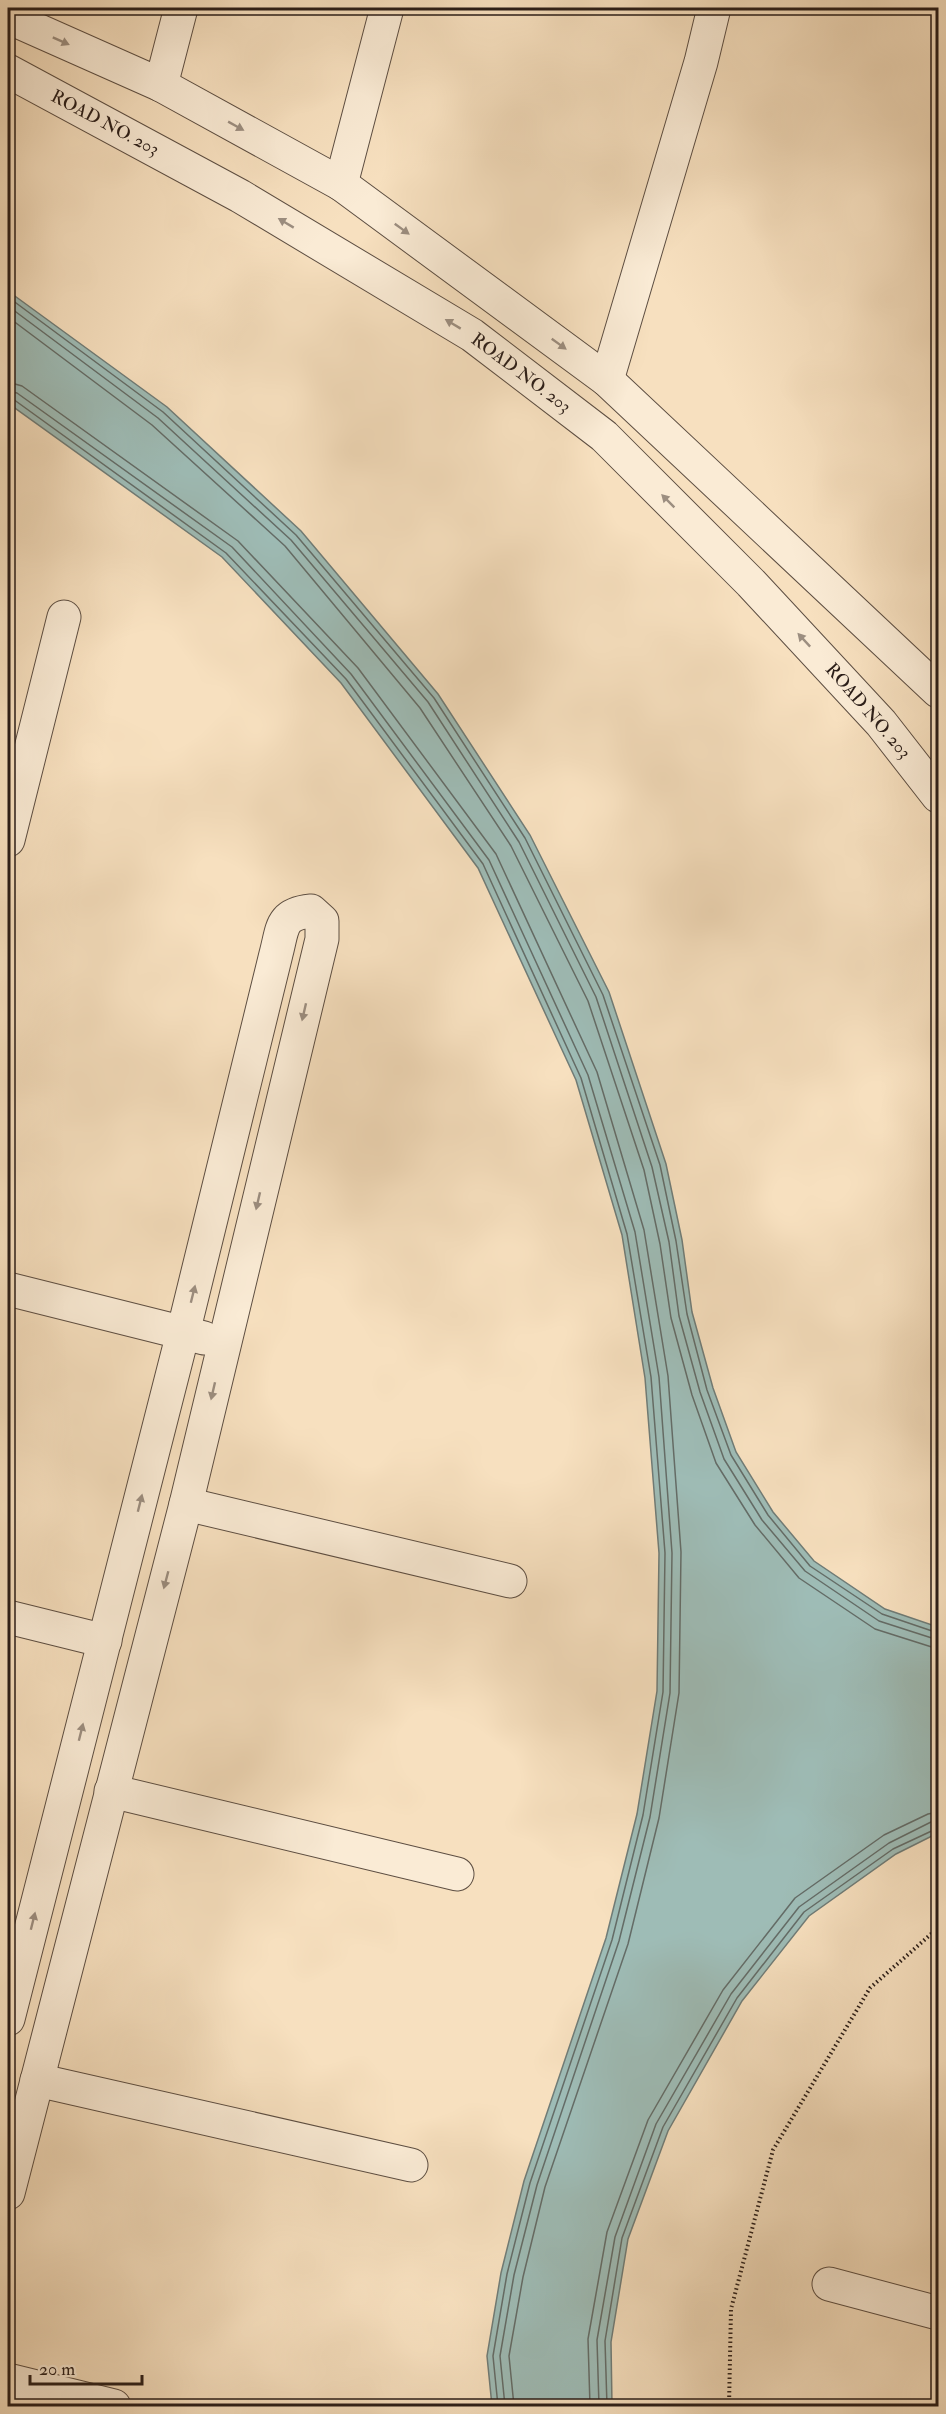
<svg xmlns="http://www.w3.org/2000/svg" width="946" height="2414" font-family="'IM FELL Double Pica',serif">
  <rect width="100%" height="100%" fill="#f7e0bf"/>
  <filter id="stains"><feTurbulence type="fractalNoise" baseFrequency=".00333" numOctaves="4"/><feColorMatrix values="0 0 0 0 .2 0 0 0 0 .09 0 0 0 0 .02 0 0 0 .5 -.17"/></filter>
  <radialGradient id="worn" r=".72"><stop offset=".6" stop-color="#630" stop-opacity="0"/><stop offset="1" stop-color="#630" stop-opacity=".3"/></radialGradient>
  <path fill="#9ebcb6" stroke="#707c77" stroke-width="1.5" d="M8,291L167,407L301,531L438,694L530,835L609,992L666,1164L682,1240L692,1312L713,1388L736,1452L773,1512L814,1561L885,1609L938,1627V1833L896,1854L809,1916L742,2001L668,2131L628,2239L611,2342L612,2406H492L487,2356L501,2273L524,2181L606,1938L637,1814L657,1691L659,1553L645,1378L622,1235L576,1080L478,868L341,683L222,557L8,403Z"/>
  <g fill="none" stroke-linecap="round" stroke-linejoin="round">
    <g stroke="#646c67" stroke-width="1.5">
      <path d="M8,297L163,412L296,535L434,698L525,838L603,995L660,1165L676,1241L687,1314L707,1390L731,1455L768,1515L810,1566L882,1614L938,1633"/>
      <path d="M8,306L158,418L291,540L428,702L519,842L596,997L652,1167L669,1242L679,1316L700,1392L724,1459L762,1520L805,1571L879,1621L938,1640"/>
      <path d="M8,317L152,425L285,546L420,708L511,846L588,1001L644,1170L660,1244L671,1318L692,1395L716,1463L755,1525L799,1578L875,1629L938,1649"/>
      <path d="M8,382L22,386L238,541L358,668L496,854L597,1072L644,1230L668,1376L681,1552L679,1693L659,1818L628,1944L545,2187L523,2277L509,2356L514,2406"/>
      <path d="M8,391L17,393L232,547L351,674L489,860L588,1075L635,1232L659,1377L672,1553L670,1693L650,1817L619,1941L537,2185L514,2275L500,2356L505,2406"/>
      <path d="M8,398L13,399L226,553L346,679L483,864L581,1078L627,1234L651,1377L665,1553L663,1692L643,1815L612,1940L530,2183L507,2274L493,2356L498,2406"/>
      <path d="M590,2406L588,2339L607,2232L648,2120L723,1990L795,1898L884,1835L928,1814L938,1812"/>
      <path d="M599,2406L597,2340L615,2237L656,2124L731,1994L799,1907L889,1843L931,1822L938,1821"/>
      <path d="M607,2406L605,2341L622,2238L663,2127L737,1998L804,1912L893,1849L938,1828"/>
    </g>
    <defs>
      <g id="minor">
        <path d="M161,85L181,8"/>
        <path d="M341,184L387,8"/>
        <path d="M607,380L701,62L714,8"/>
        <path d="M8,840L64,617"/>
        <path d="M8,1289L204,1338"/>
        <path d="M186,1504L510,1581"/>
        <path d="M8,1617L105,1641"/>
        <path d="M111,1791L457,1874"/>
        <path d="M8,2019L183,1333L276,954C283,928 280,914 311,911L322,921V939L186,1504L8,2193"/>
        <path d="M37,2080L411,2165"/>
        <path d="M829,2284L938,2313"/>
        <path d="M8,2380L114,2406"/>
      </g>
      <g id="tertiary">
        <path d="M8,17L161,85L341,184L607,380L938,691"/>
        <path d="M8,71L240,196L472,335L604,436L751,583L881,723L938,796"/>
      </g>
    </defs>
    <use href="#minor" stroke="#5d4e42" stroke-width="35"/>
    <use href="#tertiary" stroke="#5d4e42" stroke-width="35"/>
    <path stroke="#2a1d18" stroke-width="4" stroke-dasharray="1.5 3" stroke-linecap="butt" d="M729,2406L731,2309L773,2150L870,1988L938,1928"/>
    <use href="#minor" stroke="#faebd5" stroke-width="33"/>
    <use href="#tertiary" stroke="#faebd5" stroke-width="33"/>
  </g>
  <defs><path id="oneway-solid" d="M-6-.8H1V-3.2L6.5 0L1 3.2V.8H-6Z" transform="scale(1.5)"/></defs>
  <g fill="#9c8e80">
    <use href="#oneway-solid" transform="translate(61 41) rotate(24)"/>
    <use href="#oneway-solid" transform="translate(236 126) rotate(29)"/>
    <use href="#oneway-solid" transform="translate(286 223) rotate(-149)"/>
    <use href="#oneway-solid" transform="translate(402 229) rotate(36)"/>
    <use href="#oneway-solid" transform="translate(453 324) rotate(-149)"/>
    <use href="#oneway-solid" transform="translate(559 344) rotate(36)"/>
    <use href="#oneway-solid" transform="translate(668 501) rotate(-135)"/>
    <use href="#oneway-solid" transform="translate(804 640) rotate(-133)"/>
    <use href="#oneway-solid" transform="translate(304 1012) rotate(103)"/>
    <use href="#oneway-solid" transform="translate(258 1201) rotate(103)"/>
    <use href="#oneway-solid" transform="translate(193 1294) rotate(-76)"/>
    <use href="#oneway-solid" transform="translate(213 1391) rotate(103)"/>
    <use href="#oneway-solid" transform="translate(140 1503) rotate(-76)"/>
    <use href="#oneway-solid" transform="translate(166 1580) rotate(105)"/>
    <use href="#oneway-solid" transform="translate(81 1732) rotate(-76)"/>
    <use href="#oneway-solid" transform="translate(33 1921) rotate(-76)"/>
  </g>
  <g text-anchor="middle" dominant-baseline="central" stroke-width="6" stroke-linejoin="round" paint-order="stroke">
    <g font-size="18" fill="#2a1d18" stroke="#faebd5">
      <text transform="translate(105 123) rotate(28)">ROAD NO. 203</text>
      <text transform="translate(521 373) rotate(37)">ROAD NO. 203</text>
      <text transform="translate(868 711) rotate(49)">ROAD NO. 203</text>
    </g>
  </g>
  <rect width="946" height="2414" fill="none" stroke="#f7e0bf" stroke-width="30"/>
  <rect x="9" y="9" width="928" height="2396" fill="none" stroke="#2a1d18" stroke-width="3"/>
  <rect x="15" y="15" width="916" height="2384" fill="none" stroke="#2a1d18" stroke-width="1.5"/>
  <path d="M30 2375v9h112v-9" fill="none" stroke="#2a1d18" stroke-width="3"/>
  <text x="39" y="2375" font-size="18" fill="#2a1d18" stroke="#faebd5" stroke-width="4.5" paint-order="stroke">20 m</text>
  <rect width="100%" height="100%" filter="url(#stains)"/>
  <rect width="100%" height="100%" fill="url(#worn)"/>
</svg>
